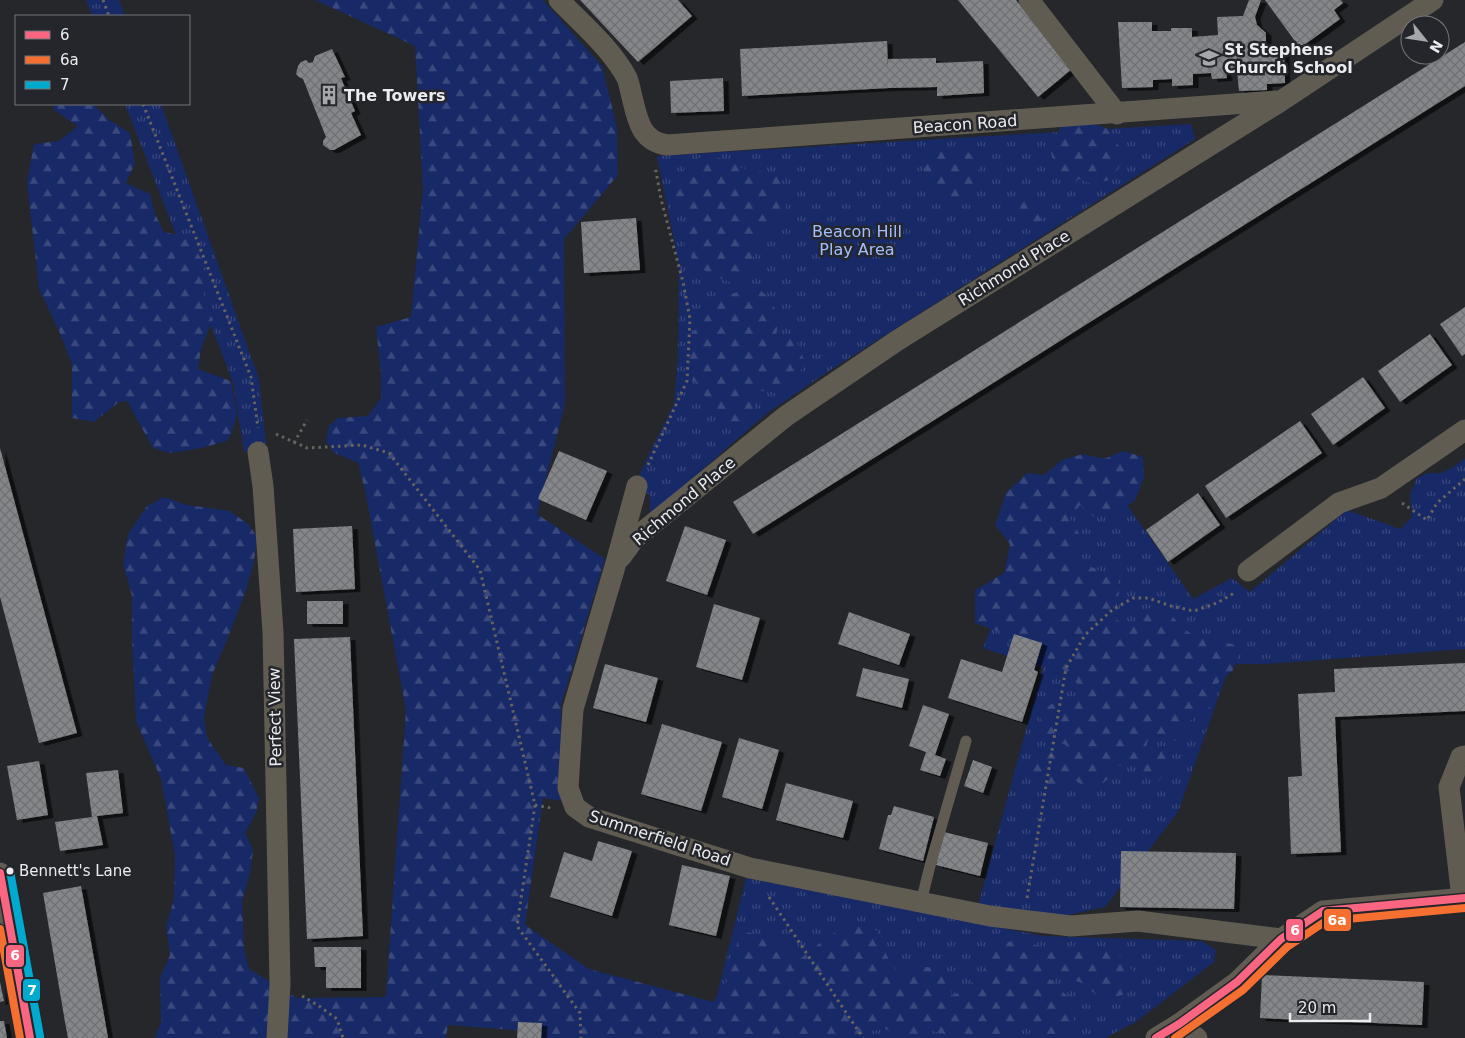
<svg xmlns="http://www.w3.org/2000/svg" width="1465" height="1038" font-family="'DejaVu Sans',sans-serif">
  <defs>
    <pattern id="grass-tufts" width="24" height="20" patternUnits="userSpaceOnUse" patternTransform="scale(1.25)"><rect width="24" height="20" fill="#172967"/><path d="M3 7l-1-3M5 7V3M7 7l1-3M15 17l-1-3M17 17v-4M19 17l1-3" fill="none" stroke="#39487d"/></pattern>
    <pattern id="forest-firs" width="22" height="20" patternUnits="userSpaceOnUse" patternTransform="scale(1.25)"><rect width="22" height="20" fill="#172967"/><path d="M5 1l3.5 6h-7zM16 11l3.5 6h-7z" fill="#39487d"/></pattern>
    <pattern id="building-cross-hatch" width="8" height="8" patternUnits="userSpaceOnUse" patternTransform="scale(1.25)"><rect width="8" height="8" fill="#848689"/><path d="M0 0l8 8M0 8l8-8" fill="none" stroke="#6e7072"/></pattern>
    <filter id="shadow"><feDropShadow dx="5.5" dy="3" stdDeviation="0" flood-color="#0009"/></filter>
  </defs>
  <rect width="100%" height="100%" fill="#25272a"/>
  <g fill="url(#grass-tufts)">
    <path d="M86,0H119L125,16H92Z"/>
    <path d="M125,104H161L259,379L266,443L244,452L233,382Z"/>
    <path d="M1191,124L1195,139L832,369L766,414L650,515V495L634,487L647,458L674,404L678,357L679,264L657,156Z"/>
    <path d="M1465,458V649L1267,664H1230L1178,812L1105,907L1063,916L978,905L1043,668L983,648L1018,557L1102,469L1193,599L1232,578L1250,592L1347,510L1400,529L1412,517L1410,494L1417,478L1428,473H1441L1452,468Z"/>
    <path d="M746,878L1043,936L1202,941L1216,950L1214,962L1136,1022L1105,1038H722L717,995Z"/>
  </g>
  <g fill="url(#forest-firs)">
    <path d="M315,0H543L602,66L617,127L618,175L564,239L565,404L537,514L605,559L561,705L562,801L543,798L525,925L589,969L713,1002L730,977L736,946L748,932L775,942L800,959L816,946L852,920L877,931L887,956L898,974L919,966L942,969L953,996L984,974L994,945L1021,939L1051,951L1083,952L1112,947L1132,970L1128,993L1103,1001L1084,984L1067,977L1047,976L1070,999L1075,1025L1059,1038H1042L1017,1022L1013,1038H948V1035L925,1029L917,1038H900L884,1028L868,1032L863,1038H532L526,1031L448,1025L446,1038H155L161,1022L160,978L170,955L166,926L174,899L175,855L161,779L136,721L132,639V596L123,564L128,534L147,506L164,497L187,505L230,511L248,524L257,537L254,562L245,593L227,640L212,675L204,718L207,738L226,765L244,768L259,799L256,813L245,833L253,850L250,874L242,901L244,949L249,969L297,998L386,997L406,710L365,490L358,463L333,452L326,441L329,426L338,418L368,416L381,398V372L376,327L411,317L423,189L415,46Z"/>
    <path d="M53,104H93L109,120L130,133L135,163L126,183L150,194L155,214L164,232L185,237L201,258L206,278L203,305L213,319L201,349L198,369L231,381L237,414L232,432L227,441L201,448L170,453L153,448L127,401L119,402L94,422L72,418V364L59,331L39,289L27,182L34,144L59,141L78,126L54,110Z"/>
    <path d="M1091,123L1106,128L1121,149L1119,168L1109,180L1092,184L1079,179L1068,188L1058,178L1050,149L1056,145L1055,137L1062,125L1078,126Z"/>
    <circle cx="952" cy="175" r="28"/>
    <path d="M714,157L731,161L741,168L774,173C787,192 790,200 782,221L767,227L757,238L755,254L745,271L730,282L709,274L693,260L684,246L689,226L700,214L685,210L675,196L681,172L696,158Z"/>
    <path d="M1025,199L1040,203C1046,213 1041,220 1035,228L1025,227L1014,211L1018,202Z"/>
    <path d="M760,290L771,299L779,320L776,335C799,337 798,343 805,363L795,381L781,396L772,392L760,391L754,401L755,417L738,426L718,418L701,390L685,370V339L701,325L718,299L740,291Z"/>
    <path d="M1123,451L1143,457L1144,477L1136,499L1116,515L1094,517L1080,505L1070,518L1081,537L1071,560L1094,568L1117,579L1119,594L1113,606L1117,620L1124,624L1137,622L1149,608L1169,611L1179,625L1194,636L1237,645L1238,654L1233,670L1216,685L1213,704L1198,716L1186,723L1175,741L1160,736L1148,739L1146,747L1164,748L1173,760L1158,782L1142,774L1133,764L1116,766L1109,761L1111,776L1102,784L1086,788L1072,778L1063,789L1049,798L1037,788L1030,771L1041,755L1059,750L1066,753V745C1046,740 1043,738 1040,716C1047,706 1054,701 1066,699L1075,704L1077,683L1061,667L1048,661L1042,641L1032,636L1009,641L1000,632L975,623V590L1004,573L1010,544L995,525L1006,493L1027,473L1044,475L1062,460L1083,454L1104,459Z"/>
  </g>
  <g fill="url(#building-cross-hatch)" filter="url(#shadow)">
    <path d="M580,0H678L692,16L638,62Z"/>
    <path d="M958,0H1016L1072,69L1038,97Z"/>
    <path d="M1249,0H1261L1255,17L1257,25L1266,33V46L1284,50L1285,83L1267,84V90L1239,91L1237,71L1226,72L1227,78L1212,79L1211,73L1193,74V85L1172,86V79L1153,80V87L1122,88L1118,22H1152V31H1171V28H1192V37L1218,35L1217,17L1243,16Z"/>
    <path d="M1265,0H1341L1343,3L1334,10L1340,19L1300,48Z"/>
    <path d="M887,41L888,69V59L936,58V63L983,61L984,93L937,96V87L889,88L742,96L740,49Z"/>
    <path d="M1465,42V86L753,534L733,502Z"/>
    <path d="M332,49L345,77L341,78L355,111L351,113L361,135L334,150H330L323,145V141L326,137L303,79L299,77L296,74L298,66L301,62L306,60L309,63L313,62L315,56Z"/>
    <path d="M723,78L724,111L671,113L670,81Z"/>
    <path d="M636,218L640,270L584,273L581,222Z"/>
    <path d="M1465,307V354L1462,356L1440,324Z"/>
    <path d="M1430,334L1452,365L1400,402L1378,371Z"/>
    <path d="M1363,377L1385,408L1333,445L1311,414Z"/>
    <path d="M1300,421L1322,453L1226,518L1205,486Z"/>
    <path d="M0,448L77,733L39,743L0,597Z"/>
    <path d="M559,451L607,471L586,520L538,499Z"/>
    <path d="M1198,493L1220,525L1168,562L1146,530Z"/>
    <path d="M352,526L355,589L296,592L293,529Z"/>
    <path d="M685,526L726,540L707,595L666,581Z"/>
    <rect x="307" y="601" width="36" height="23"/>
    <path d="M714,604L760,618L742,680L696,667Z"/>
    <path d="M849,612L910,634L899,665L838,644Z"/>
    <path d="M1014,634L1042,643L1034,670L1038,672L1022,722L948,698L961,659L1002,672Z"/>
    <path d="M350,637L363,936L307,939L294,639Z"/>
    <path d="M1465,663V711L1335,717L1341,852L1291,854L1288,777L1302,776L1298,694L1335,692L1334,669Z"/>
    <path d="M605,664L658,678L646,722L593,708Z"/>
    <path d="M863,668L909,679L902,708L856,696Z"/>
    <path d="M923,705L949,714L935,755L946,759L940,776L920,770L926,752L909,746Z"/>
    <path d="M662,724L722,742L701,811L641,794Z"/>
    <path d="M739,738L779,750L762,809L722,797Z"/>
    <path d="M973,760L992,767L983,793L964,786Z"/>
    <path d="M39,761L48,815L17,820L7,766Z"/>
    <path d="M118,770L123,813L97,816L103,845L60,851L55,822L92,817L86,773Z"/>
    <path d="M786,783L853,801L843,838L776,820Z"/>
    <path d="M894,806L934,817L923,861L879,849L888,815H891Z"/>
    <path d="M944,832L988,843L980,876L936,865Z"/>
    <path d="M598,841L632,851L612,916L550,897L564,852L592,861Z"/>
    <path d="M1121,851L1236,853L1234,909L1120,907Z"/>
    <path d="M682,865L730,876L716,936L669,925Z"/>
    <path d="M81,886L104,1015L108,1038H68L65,1022L43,893Z"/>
    <path d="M314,947H361V988H326V967H315Z"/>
    <path d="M1262,975L1424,982L1422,1025L1260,1018Z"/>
    <path d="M0,982L4,1001L0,1002Z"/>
    <path d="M0,1021H4L7,1038H0Z"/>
    <path d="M518,1022L542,1023L541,1038H517Z"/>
  </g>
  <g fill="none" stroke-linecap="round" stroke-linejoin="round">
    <g stroke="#67645f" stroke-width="3" stroke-dasharray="2.5 4" stroke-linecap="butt">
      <path d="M103,0L109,16"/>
      <path d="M143,104L251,377L258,428"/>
      <path d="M276,434L307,448L362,445L389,453L480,570L535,805L517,926L580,1013L581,1038"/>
      <path d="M294,443L307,420"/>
      <path d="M648,465L687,381L690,319L683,282L661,199L655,166"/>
      <path d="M1402,503L1427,520L1437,503L1465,479"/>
      <path d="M535,805L551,808"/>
      <path d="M769,897L863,1038"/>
      <path d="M1027,898L1066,668L1085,635L1112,610L1133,598H1148L1171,606L1194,611L1217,603L1236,592"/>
      <path d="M302,996L319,1006L337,1019L343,1038"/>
    </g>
    <path stroke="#615c52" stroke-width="11" d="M921,902L931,862L966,741"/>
    <g stroke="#615c52" stroke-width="21">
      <path d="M559,0C582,24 611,48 627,78C629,83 630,88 631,93C637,116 639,141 667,145L1276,101"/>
      <path d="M1029,0L1117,114"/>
      <path d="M258,452L263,486L273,632L280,984L277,1038"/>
      <path d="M637,486L616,563L573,709L568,788L575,807L589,817L750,868L990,916L1071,926L1138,921L1281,939"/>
      <path d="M621,557L634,539L786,416L898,340L1281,101L1433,0"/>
      <path d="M1248,571L1339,503L1381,488L1465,430"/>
      <path d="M0,873L30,1038"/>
      <path d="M1462,898L1449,787L1461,757L1465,756"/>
      <path d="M1179,1024L1197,1038"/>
      <path d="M1156,1038L1179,1024L1237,982L1281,939L1323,911L1465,898"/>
    </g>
    <defs>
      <g id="bus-1">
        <path d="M0,873L30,1038"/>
        <path d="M1156,1038L1179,1024L1237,982L1281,939L1323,911L1465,898"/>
      </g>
      <g id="bus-2">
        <path d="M0,929L20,1038"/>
        <path d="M1175,1038L1243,990L1287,947L1326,921L1465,908"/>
      </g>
      <path id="bus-3" d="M10,871L40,1036"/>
    </defs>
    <use href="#bus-1" stroke="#24262b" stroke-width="11"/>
    <use href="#bus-2" stroke="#24262b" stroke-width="11"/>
    <use href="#bus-3" stroke="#24262b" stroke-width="11"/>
    <use href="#bus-1" stroke="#fa6682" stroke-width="8"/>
    <use href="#bus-2" stroke="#f46f30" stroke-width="8"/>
    <use href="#bus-3" stroke="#00a9ce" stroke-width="8"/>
  </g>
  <defs>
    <symbol id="school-bare" viewBox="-9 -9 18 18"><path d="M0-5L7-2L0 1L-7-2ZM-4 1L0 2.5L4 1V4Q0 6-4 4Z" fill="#a5a7aa" stroke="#24262b" stroke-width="2.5" paint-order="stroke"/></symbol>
    <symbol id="building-bare" viewBox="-9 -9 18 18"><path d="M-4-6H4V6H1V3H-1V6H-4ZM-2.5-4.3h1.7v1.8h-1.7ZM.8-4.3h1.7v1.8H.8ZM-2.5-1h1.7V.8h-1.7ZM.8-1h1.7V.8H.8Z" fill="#a5a7aa" stroke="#24262b" stroke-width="2.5" paint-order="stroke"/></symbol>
  </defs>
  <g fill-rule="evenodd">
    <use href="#school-bare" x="1195" y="44" width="28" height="28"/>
    <use href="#building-bare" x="315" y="81" width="28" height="28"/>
  </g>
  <circle fill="#eaecef" stroke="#24262b" stroke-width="2" cx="10" cy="871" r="4.5"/>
  <g text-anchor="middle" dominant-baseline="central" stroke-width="5" stroke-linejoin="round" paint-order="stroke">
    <g font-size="15" fill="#eaecef" stroke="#24262b" text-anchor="start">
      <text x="19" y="871">Bennett's Lane</text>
    </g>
    <g font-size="16" font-weight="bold" fill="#eaecef" stroke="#24262b" text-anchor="start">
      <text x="1224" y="49">St Stephens<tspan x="1224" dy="18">Church School</tspan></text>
      <text x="344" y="95">The Towers</text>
    </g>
    <g font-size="16" fill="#eaecef" stroke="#24262b">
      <text transform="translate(965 124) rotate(-4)">Beacon Road</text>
      <text transform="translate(1014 268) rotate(-32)">Richmond Place</text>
      <text transform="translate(684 501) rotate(-40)">Richmond Place</text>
      <text transform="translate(275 717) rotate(-91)">Perfect View</text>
      <text transform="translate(660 838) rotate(18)">Summerfield Road</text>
    </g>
    <g font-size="16" fill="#a4befd" stroke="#24262b">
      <text x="857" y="231">Beacon Hill<tspan x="857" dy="18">Play Area</tspan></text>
    </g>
  </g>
  <g stroke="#24262b" stroke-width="2">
    <rect x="1323" y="908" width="29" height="24" rx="5" fill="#f46f30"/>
    <rect x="1285" y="918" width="19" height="24" rx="5" fill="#fa6682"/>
    <rect x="5" y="944" width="20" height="24" rx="5" fill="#fa6682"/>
    <rect x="22" y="978" width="19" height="24" rx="5" fill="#00a9ce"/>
  </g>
  <g font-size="14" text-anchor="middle" font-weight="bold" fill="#fff">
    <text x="1337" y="925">6a</text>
    <text x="1295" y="935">6</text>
    <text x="15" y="960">6</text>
    <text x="32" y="995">7</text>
  </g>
  <rect x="15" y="15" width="175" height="90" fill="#24262b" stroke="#737579"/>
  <rect x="25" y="31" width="25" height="8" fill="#fa6682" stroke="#737579"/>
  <text x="60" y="40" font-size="15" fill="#eaecef">6</text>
  <rect x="25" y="56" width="25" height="8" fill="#f46f30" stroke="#737579"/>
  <text x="60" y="65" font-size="15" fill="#eaecef">6a</text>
  <rect x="25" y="81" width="25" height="8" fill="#00a9ce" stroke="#737579"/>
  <text x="60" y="90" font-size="15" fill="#eaecef">7</text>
  <g transform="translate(1425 40) rotate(120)"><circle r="24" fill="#24262b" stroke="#737579"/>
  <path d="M0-4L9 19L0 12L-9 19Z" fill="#a5a7aa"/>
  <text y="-8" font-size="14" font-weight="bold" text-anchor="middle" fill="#eaecef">N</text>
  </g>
  <path d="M1290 1013v8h80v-8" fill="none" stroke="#eaecef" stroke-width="2.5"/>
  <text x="1298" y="1013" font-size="15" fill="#eaecef" stroke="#24262b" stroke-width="4" paint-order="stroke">20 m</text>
</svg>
